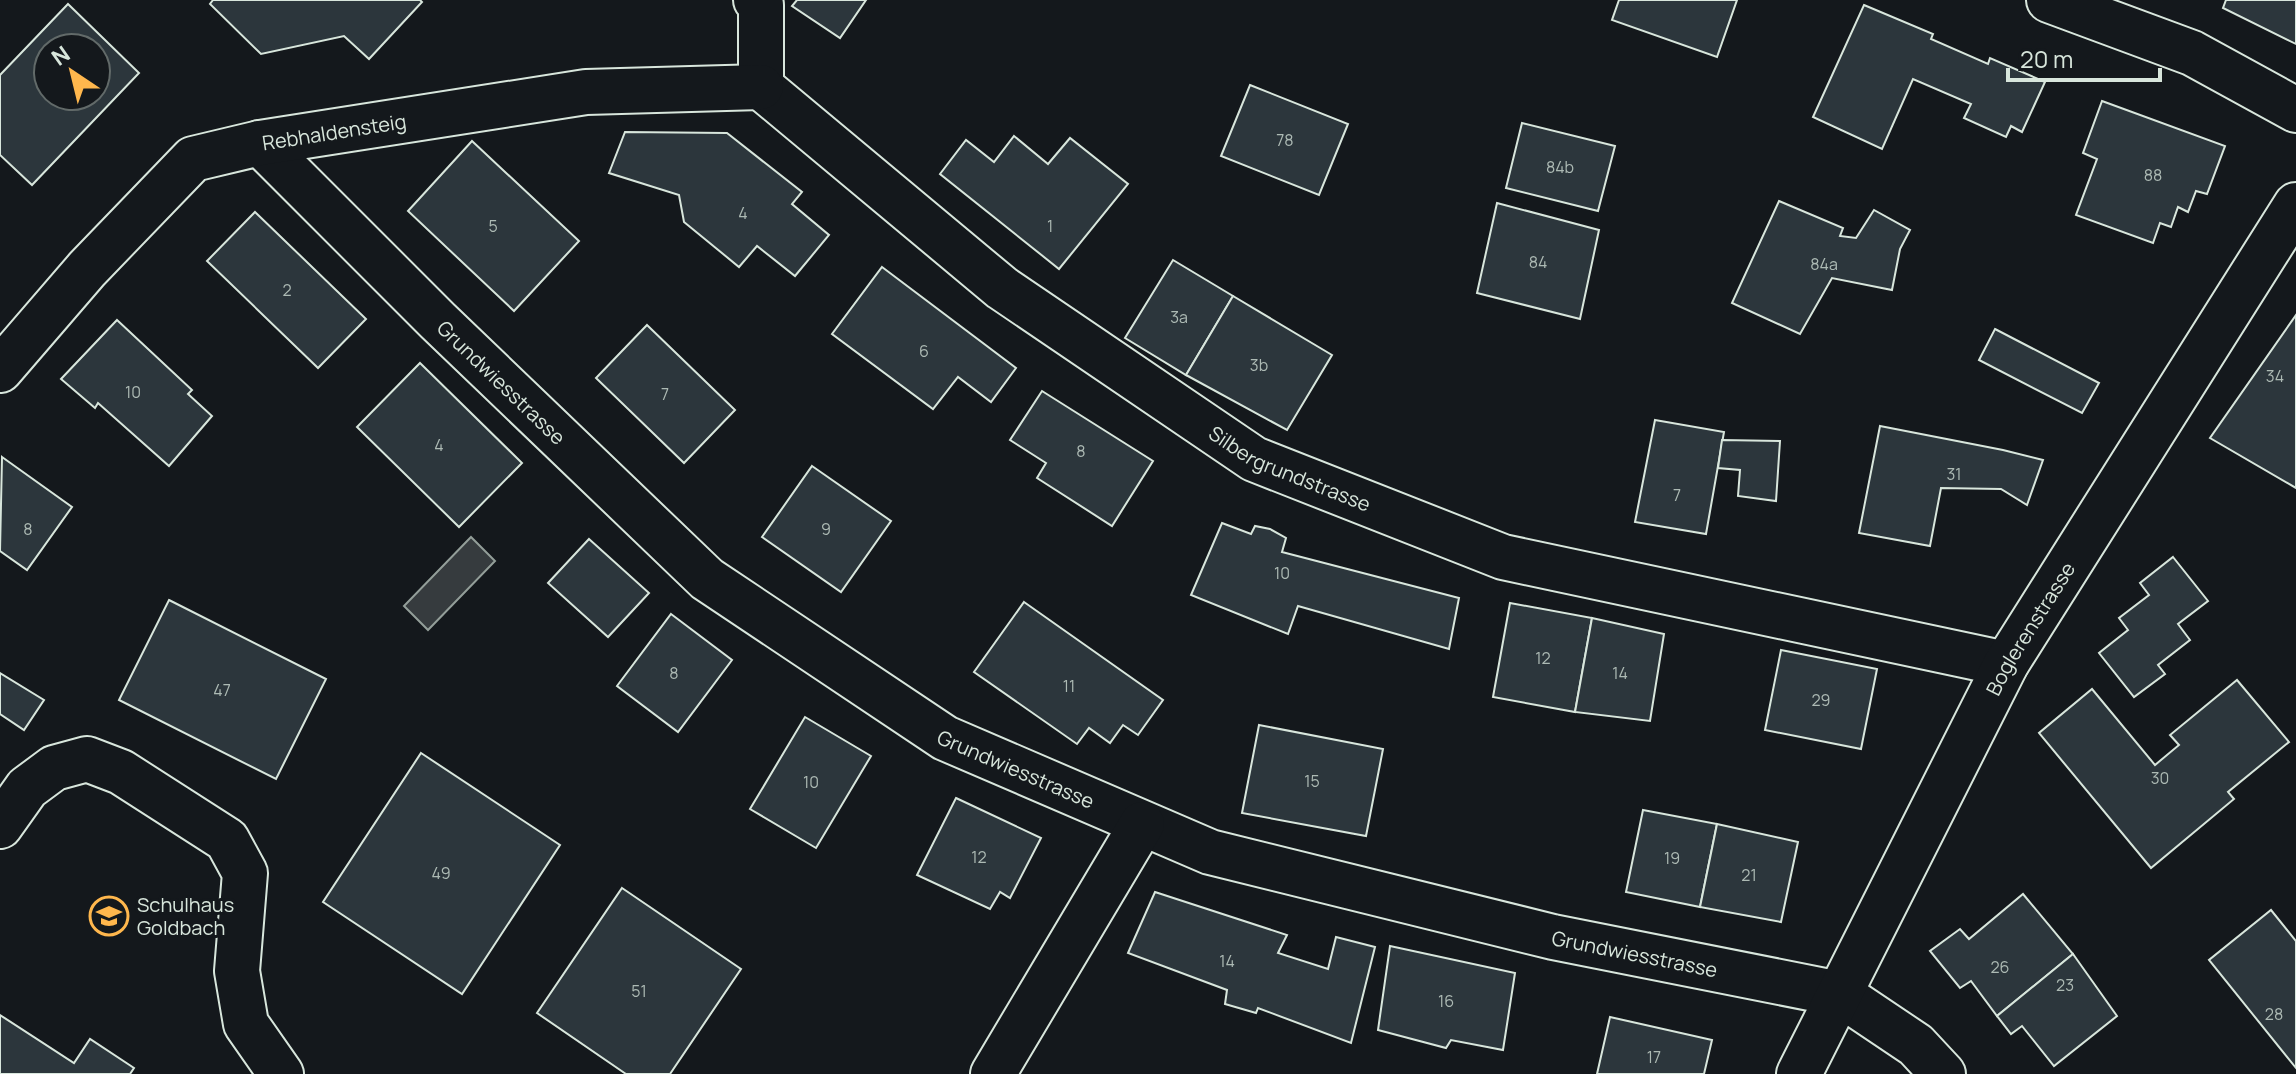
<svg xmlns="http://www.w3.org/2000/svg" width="2296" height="1074" font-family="Manrope,sans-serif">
  <rect width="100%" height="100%" fill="#14181c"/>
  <path fill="#363b3e" stroke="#939e99" stroke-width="2" d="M471,537L495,561L428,630L404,606Z"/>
  <g fill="#2c363c" stroke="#d8e6dc" stroke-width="2" fill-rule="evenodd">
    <path d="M213,0H420L422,2L369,59L344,36L261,54L210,4Z"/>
    <path d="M797,0H866L840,38L792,6Z"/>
    <path d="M1619,0H1737L1717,57L1612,20Z"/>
    <path d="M2226,0H2296V44L2223,8Z"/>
    <path d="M68,4L139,73L32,185L0,155V75ZM48,48H96V96H48Z"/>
    <path d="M1864,5L1933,34L1931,39L1988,64L1990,58L2045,82L2022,132L2011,126L2006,137L1964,118L1971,104L1913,79L1882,149L1813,117Z"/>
    <path d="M1250,85L1348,124L1319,195L1221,156Z"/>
    <path d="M2102,101L2225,146L2207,194L2196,191L2188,212L2178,207L2171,227L2160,223L2153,243L2076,215L2097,159L2083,153Z"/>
    <path d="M1522,123L1615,146L1598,211L1506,188Z"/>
    <path d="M625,132L727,133L802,192L792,204L829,235L795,276L757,246L739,267L684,222L679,195L609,173Z"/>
    <path d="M1014,136L1048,164L1070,138L1128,184L1059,269L940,174L966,140L994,162Z"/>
    <path d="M472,141L579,241L514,311L408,211Z"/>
    <path d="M1779,201L1843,228L1840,236L1856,238L1874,210L1910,230L1900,249L1892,290L1832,278L1800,334L1732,303Z"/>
    <path d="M1497,203L1599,230L1580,319L1477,293Z"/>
    <path d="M255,212L366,319L318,368L207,261Z"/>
    <path d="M1173,260L1233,296L1186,375L1125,338Z"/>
    <path d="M882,267L1016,368L991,402L958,377L933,409L832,334Z"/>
    <path d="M1233,296L1332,355L1287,430L1186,375Z"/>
    <path d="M2296,315V488L2210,438Z"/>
    <path d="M117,320L192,390L188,394L212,416L169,466L98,403L95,408L61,379Z"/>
    <path d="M647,325L735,410L684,463L596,378Z"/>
    <path d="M1995,329L2099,383L2082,413L1979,360Z"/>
    <path d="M420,363L522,463L459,527L357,427Z"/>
    <path d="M1042,391L1153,461L1112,526L1037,478L1046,463L1010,440Z"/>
    <path d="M1655,420L1724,432L1706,534L1635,522Z"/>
    <path d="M1880,426L2003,450L2043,460L2027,505L2001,489L1941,488L1930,546L1859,533Z"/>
    <path d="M1722,440L1780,441L1776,501L1738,496L1740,470L1718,468Z"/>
    <path d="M2,457L72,507L27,570L0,551Z"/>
    <path d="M812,466L891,521L841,592L762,537Z"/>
    <path d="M1222,523L1251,534L1255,526L1270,529L1286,538L1282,552L1459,598L1449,649L1298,606L1288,634L1191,595Z"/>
    <path d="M589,539L649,593L608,637L548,583Z"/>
    <path d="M2173,557L2208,601L2178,624L2190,640L2158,665L2165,674L2134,697L2099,653L2128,630L2119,618L2149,595L2140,583Z"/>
    <path d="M169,600L326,679L276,779L119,700Z"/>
    <path d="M1024,602L1163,700L1138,735L1123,725L1110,743L1089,728L1077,744L974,672Z"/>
    <path d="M1510,603L1592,618L1575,712L1493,697Z"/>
    <path d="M671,614L732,660L678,732L617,686Z"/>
    <path d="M1592,618L1664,634L1650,721L1575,712Z"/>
    <path d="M1781,650L1877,669L1861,749L1765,730Z"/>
    <path d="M0,673L44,700L24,730L0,714Z"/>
    <path d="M2237,680L2289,742L2228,792L2234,799L2151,868L2039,733L2092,689L2155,765L2179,745L2170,735Z"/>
    <path d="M805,717L871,756L816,848L750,809Z"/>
    <path d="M1259,725L1383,749L1366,836L1242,813Z"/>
    <path d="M421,753L560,845L462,994L323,902Z"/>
    <path d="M956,798L1041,838L1010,898L1000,892L990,909L917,875Z"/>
    <path d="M1643,810L1717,824L1700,907L1626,892Z"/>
    <path d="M1717,824L1798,842L1781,922L1700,907Z"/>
    <path d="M622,888L741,969L670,1074H626L537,1013Z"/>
    <path d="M1155,892L1287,935L1278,953L1328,969L1336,937L1375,947L1351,1043L1258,1008L1256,1013L1225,1004L1227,990L1128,953Z"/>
    <path d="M2023,894L2073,954L1997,1016L1971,981L1960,988L1930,951L1960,929L1969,939Z"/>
    <path d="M2271,910L2296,941V1068L2209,960Z"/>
    <path d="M1390,946L1515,973L1503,1050L1451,1040L1446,1048L1378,1030Z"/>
    <path d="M2073,954L2117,1016L2054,1066L2022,1026L2011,1034L1997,1016Z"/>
    <path d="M0,1015L74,1063L90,1039L134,1068L130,1074H0Z"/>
    <path d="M1610,1017L1712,1040L1704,1074H1597Z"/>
  </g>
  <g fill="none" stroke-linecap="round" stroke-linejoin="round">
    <defs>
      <g id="minor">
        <path id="s1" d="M756,0L761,5V87L1002,288L1254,459L1503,557L2006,664"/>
        <path id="s2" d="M260,143L438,321L707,579L945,738L1210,852L1553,937L1840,994L1916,1045L1943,1074"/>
        <path id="s3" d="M0,370L87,269L193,159L260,143L586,92L761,87"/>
        <path d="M0,826L27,788L54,768L87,759L121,772L227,840L245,873L237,971L246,1024L281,1074"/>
        <path d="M993,1074L1142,824"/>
        <path id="s4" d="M1799,1074L2006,664L2296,205"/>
      </g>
      <path id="major" d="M2049,0L2192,53L2296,110"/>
    </defs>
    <use href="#minor" stroke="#d8e6dc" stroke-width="48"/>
    <use href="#major" stroke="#d8e6dc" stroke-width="48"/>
    <use href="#minor" stroke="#14181c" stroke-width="44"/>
    <use href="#major" stroke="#14181c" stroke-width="44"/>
  </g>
  <defs>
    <symbol id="school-ring" viewBox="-11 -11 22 22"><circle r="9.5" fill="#14181c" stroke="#ffb74d" stroke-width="1.5"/><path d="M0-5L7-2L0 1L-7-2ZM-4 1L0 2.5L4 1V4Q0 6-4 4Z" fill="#ffb74d"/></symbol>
  </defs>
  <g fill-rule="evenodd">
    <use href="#school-ring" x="87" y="894" width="44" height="44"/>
  </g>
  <g text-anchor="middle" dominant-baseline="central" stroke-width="6" stroke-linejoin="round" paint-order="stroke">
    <g font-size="16" fill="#adbab4">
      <text x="1285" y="140">78</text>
      <text x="1560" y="167">84b</text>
      <text x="2153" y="175">88</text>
      <text x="743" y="213">4</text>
      <text x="493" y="226">5</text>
      <text x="1050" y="226">1</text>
      <text x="1538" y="262">84</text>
      <text x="1824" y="264">84a</text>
      <text x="287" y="290">2</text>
      <text x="1179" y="317">3a</text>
      <text x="924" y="351">6</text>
      <text x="1259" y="365">3b</text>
      <text x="2275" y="376">34</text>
      <text x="133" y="392">10</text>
      <text x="665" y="394">7</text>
      <text x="439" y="445">4</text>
      <text x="1081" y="451">8</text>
      <text x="1954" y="474">31</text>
      <text x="1677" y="495">7</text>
      <text x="28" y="529">8</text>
      <text x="826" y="529">9</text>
      <text x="1282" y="573">10</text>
      <text x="1543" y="658">12</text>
      <text x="674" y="673">8</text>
      <text x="1620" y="673">14</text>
      <text x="1069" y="686">11</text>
      <text x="222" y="690">47</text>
      <text x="1821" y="700">29</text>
      <text x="2160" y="778">30</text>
      <text x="1312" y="781">15</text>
      <text x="811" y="782">10</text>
      <text x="979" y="857">12</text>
      <text x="1672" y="858">19</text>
      <text x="441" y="873">49</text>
      <text x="1749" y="875">21</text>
      <text x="1227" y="961">14</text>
      <text x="2000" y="967">26</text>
      <text x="2065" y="985">23</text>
      <text x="639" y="991">51</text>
      <text x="1446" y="1001">16</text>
      <text x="2274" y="1014">28</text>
      <text x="1654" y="1057">17</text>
    </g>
    <g font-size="20" fill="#d8e6dc" stroke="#14181c">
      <text stroke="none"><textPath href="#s3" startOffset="430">Rebhaldensteig</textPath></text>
      <text stroke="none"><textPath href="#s2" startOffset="340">Grundwiesstrasse</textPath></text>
      <text stroke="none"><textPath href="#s1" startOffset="744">Silbergrundstrasse</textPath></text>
      <text stroke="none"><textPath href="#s4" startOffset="502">Boglerenstrasse</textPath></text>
      <text stroke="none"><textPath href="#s2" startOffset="988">Grundwiesstrasse</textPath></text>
      <text stroke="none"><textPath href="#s2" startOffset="1636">Grundwiesstrasse</textPath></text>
    </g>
    <g font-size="20" fill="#d8e6dc" stroke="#14181c" text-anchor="start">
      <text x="137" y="904">Schulhaus<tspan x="137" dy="23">Goldbach</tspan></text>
    </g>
  </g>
  <g transform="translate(72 72) rotate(325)"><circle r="38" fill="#14181c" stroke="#626a69" stroke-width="2"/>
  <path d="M0-6L14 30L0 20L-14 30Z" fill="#ffb74d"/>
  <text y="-12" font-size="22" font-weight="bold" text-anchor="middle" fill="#d8e6dc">N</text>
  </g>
  <path d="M2008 68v12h152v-12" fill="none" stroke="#d8e6dc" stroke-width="4"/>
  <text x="2020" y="68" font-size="24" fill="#d8e6dc" stroke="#14181c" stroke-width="6" paint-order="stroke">20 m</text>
</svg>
